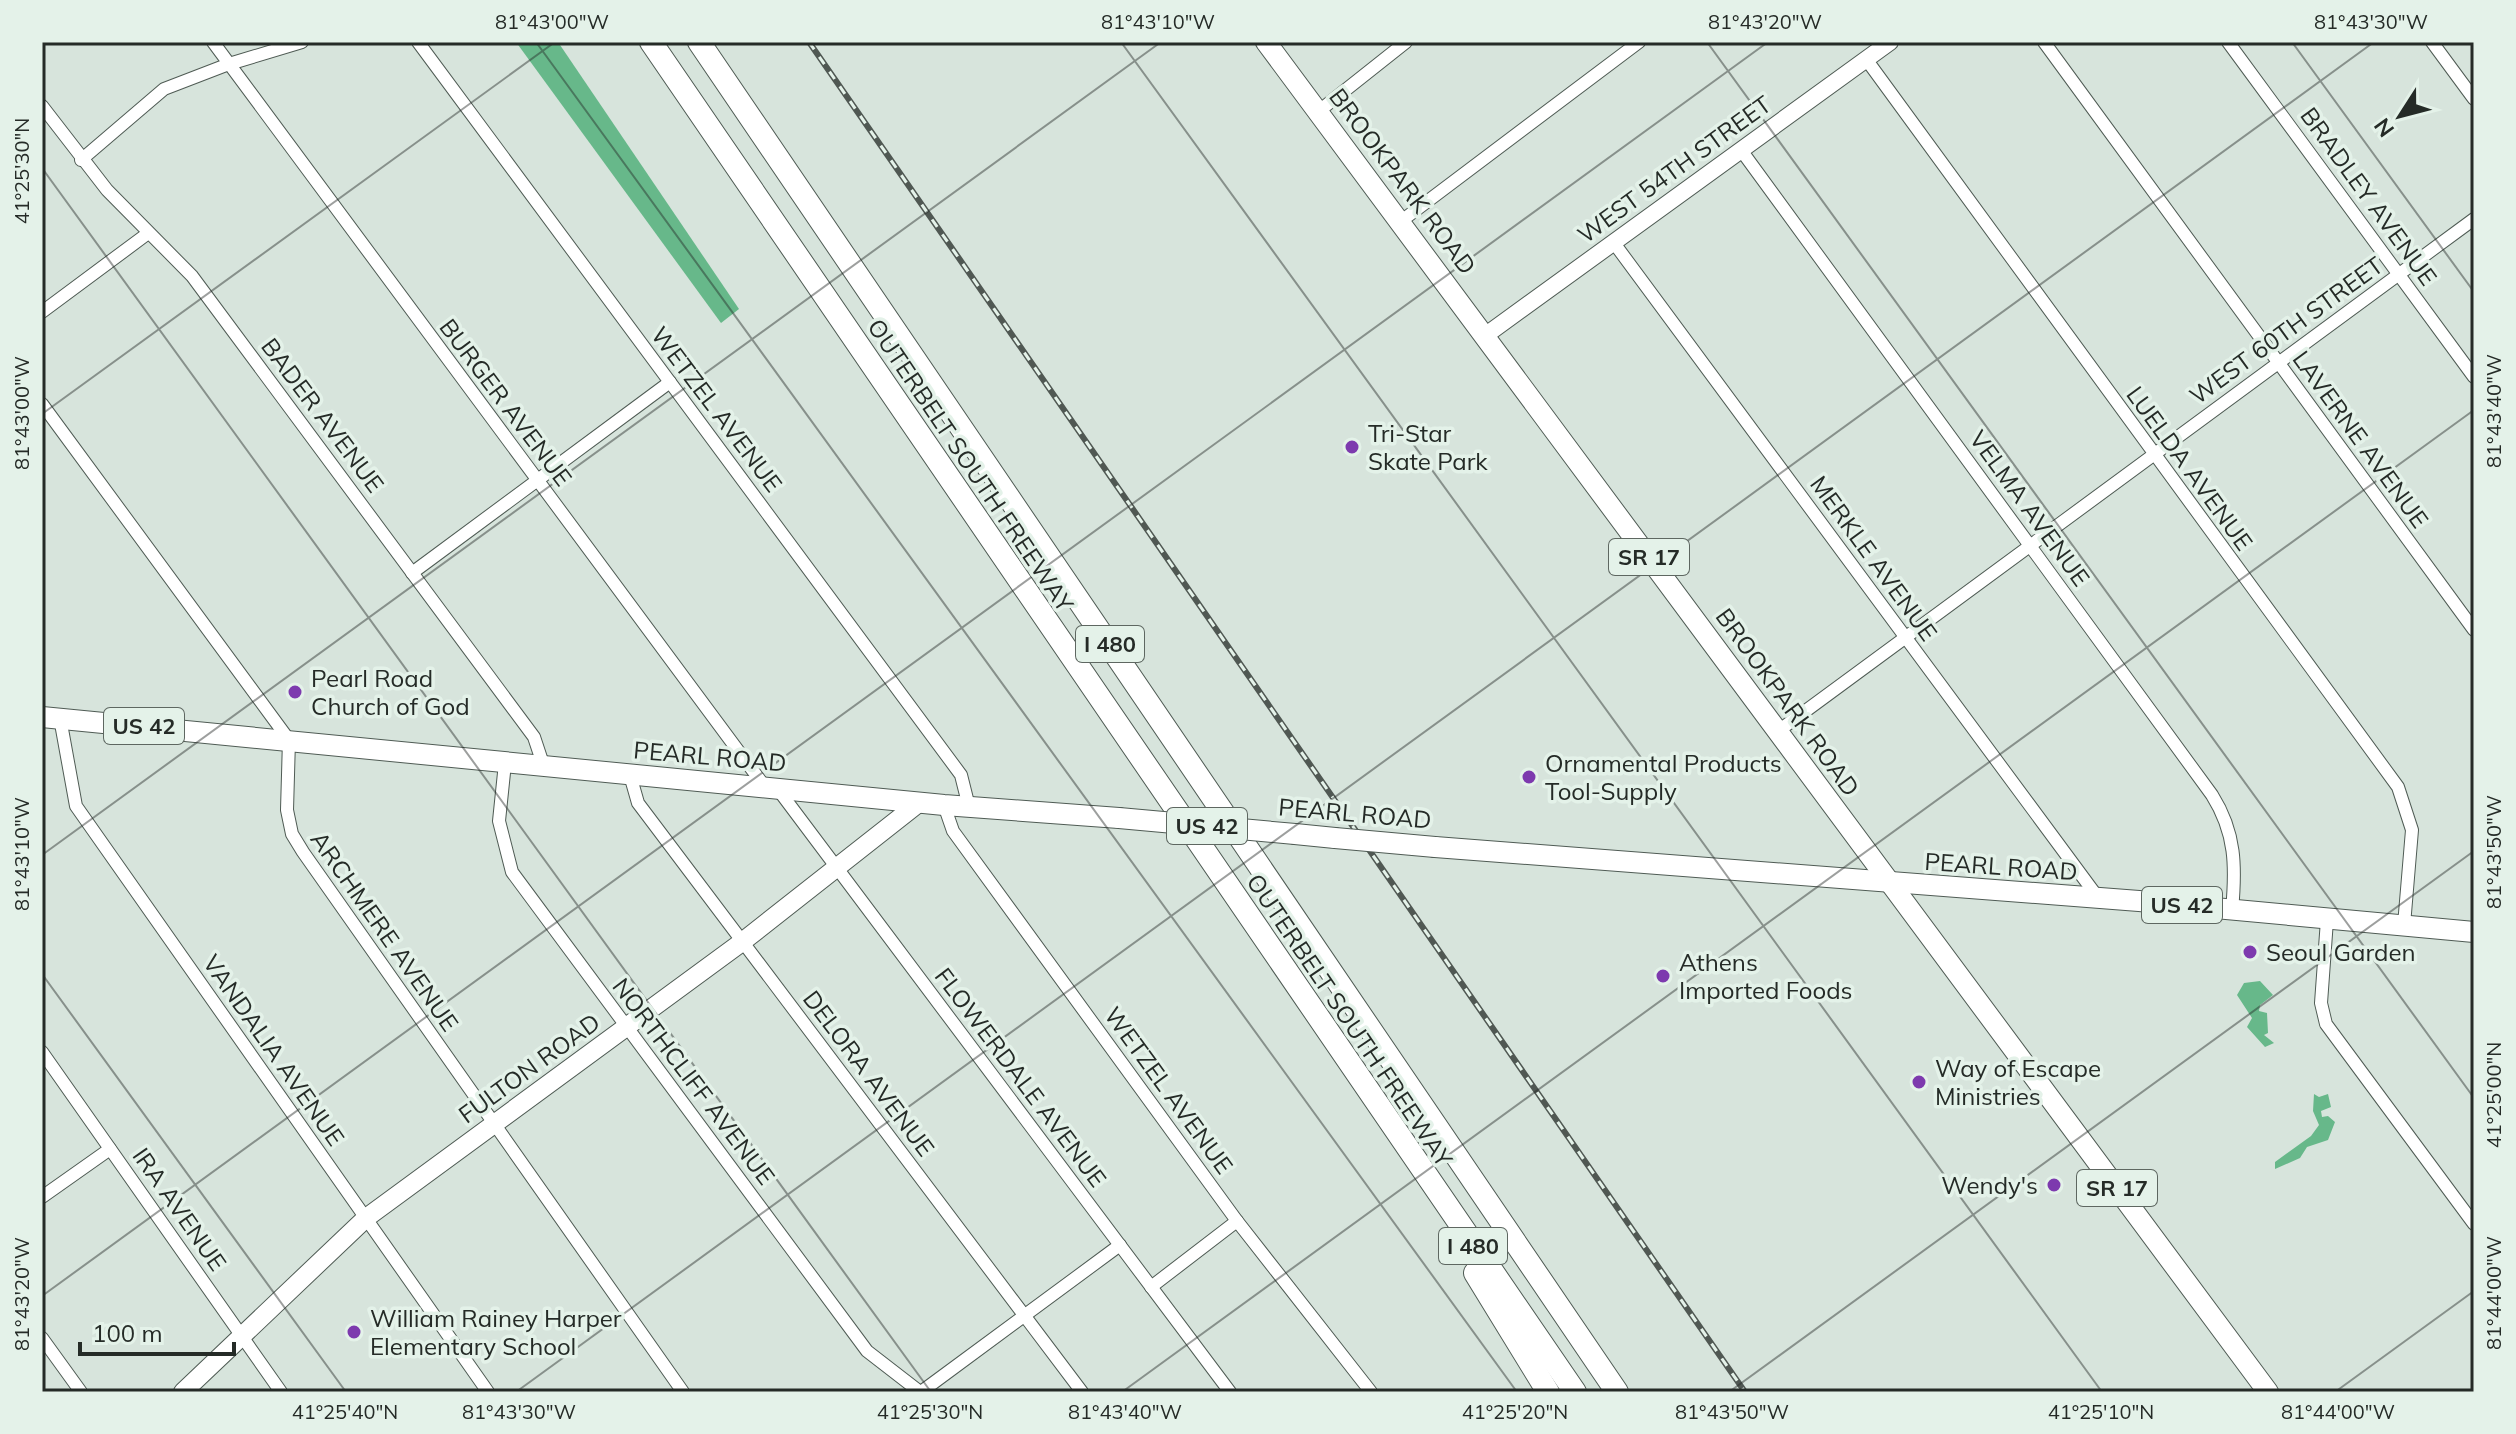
<svg xmlns="http://www.w3.org/2000/svg" width="2516" height="1434" font-family="Mulish,sans-serif">
  <rect width="100%" height="100%" fill="#d7e4dc"/>
  <g fill="#67b88a">
    <path d="M516,42H558L739,309L721,323Z"/>
    <path d="M2260,981L2273,995L2260,1005L2259,1011L2267,1013L2268,1033L2264,1035L2274,1043L2265,1047L2247,1027L2252,1018L2237,995L2244,983Z"/>
    <path d="M2314,1094L2319,1097L2328,1094L2331,1107L2321,1111L2322,1117L2328,1116L2335,1122L2328,1140L2307,1147L2300,1158L2275,1169V1162L2311,1136L2319,1125L2313,1111Z"/>
  </g>
  <g fill="none" stroke-linecap="round" stroke-linejoin="round">
    <defs>
      <g id="minor">
        <path d="M213,42L765,787"/>
        <path d="M418,42L961,775L969,807"/>
        <path d="M2044,42L2474,630"/>
        <path d="M2228,42L2474,377"/>
        <path d="M2432,42L2474,99"/>
        <path d="M1866,59L2398,787L2412,830L2404,925"/>
        <path d="M42,106L107,190L192,276L534,737L544,767"/>
        <path d="M1319,111L1406,42"/>
        <path d="M1741,150L2212,795C2236,833 2236,867 2232,911"/>
        <path d="M81,160L164,89L229,64L302,42"/>
        <path d="M1400,222L1639,42"/>
        <path d="M1614,243L2099,899"/>
        <path d="M42,312L147,234"/>
        <path d="M42,404L289,740L287,810L292,834L303,852L683,1392"/>
        <path d="M412,573L670,382"/>
        <path d="M60,718L76,806L488,1392"/>
        <path d="M1777,732L2474,219"/>
        <path d="M505,763L499,821L512,872L867,1351L920,1392"/>
        <path d="M630,775L638,803L1082,1392"/>
        <path d="M777,788L1230,1392"/>
        <path d="M944,805L953,831L1237,1221L1371,1392"/>
        <path d="M2327,920L2321,1003L2326,1024L2474,1224"/>
        <path d="M42,1052L281,1392"/>
        <path d="M42,1197L110,1149"/>
        <path d="M1151,1287L1237,1221"/>
        <path d="M42,1338L81,1392"/>
        <path d="M921,1392L1120,1245"/>
      </g>
      <path id="tertiary" d="M1486,335L1890,42"/>
      <path id="secondary" d="M183,1392L366,1218L742,942L920,802"/>
      <g id="primary">
        <path d="M1266,42L2268,1392"/>
        <path d="M42,717L944,805L1119,818"/>
        <path d="M1295,834L1335,838"/>
        <path d="M1435,847L2139,901L2474,932"/>
      </g>
      <g id="motorway">
        <path d="M651,42L1575,1392"/>
        <path d="M699,42L1617,1392"/>
        <path d="M1475,1273L1548,1392"/>
      </g>
    </defs>
    <use href="#minor" stroke="#4f5b54" stroke-width="14"/>
    <use href="#tertiary" stroke="#4f5b54" stroke-width="18"/>
    <use href="#secondary" stroke="#4f5b54" stroke-width="20"/>
    <use href="#primary" stroke="#4f5b54" stroke-width="22"/>
    <use href="#motorway" stroke="#4f5b54" stroke-width="24"/>
    <use href="#minor" stroke="#fff" stroke-width="12"/>
    <use href="#tertiary" stroke="#fff" stroke-width="16"/>
    <use href="#secondary" stroke="#fff" stroke-width="18"/>
    <use href="#primary" stroke="#fff" stroke-width="20"/>
    <use href="#motorway" stroke="#fff" stroke-width="22"/>
    <defs>
      <path id="rail" d="M809,42L1745,1392"/>
    </defs>
    <use href="#rail" stroke="#505853" stroke-width="6"/>
    <use href="#rail" stroke="#e4f2e9" stroke-width="3" stroke-dasharray="9" stroke-linecap="butt"/>
    <defs>
      <g id="primary-bridge">
        <path d="M1119,818L1295,834"/>
        <path d="M1335,838L1435,847"/>
      </g>
    </defs>
    <use href="#primary-bridge" stroke="#4f5b54" stroke-width="22" stroke-linecap="butt"/>
    <use href="#primary-bridge" stroke="#fff" stroke-width="20"/>
  </g>
  <path fill="none" stroke="#252b27" stroke-width="2" stroke-opacity="0.45" d="M536,42L1517,1392M1121,42L2102,1392M1707,42L2474,1098M2292,42L2474,292M42,168L931,1392M42,414L555,42M42,855L1161,42M42,974L346,1392M42,1296L1768,42M516,1392L2374,42M1122,1392L2474,410M1729,1392L2474,851M2335,1392L2474,1291"/>
  <g fill="#7d3aae" stroke="#e4f2e9" stroke-width="3">
    <circle cx="1352" cy="447" r="8"/>
    <circle cx="295" cy="692" r="8"/>
    <circle cx="1529" cy="777" r="8"/>
    <circle cx="2250" cy="952" r="8"/>
    <circle cx="1663" cy="976" r="8"/>
    <circle cx="1919" cy="1082" r="8"/>
    <circle cx="2054" cy="1185" r="8"/>
    <circle cx="354" cy="1332" r="8"/>
  </g>
  <g text-anchor="middle" dominant-baseline="central" stroke-width="7" stroke-linejoin="round" paint-order="stroke">
    <g fill="#e4f2e9" stroke="#5e6761" stroke-width="2">
      <rect x="1609" y="539" width="80" height="36" rx="6"/>
      <rect x="1076" y="626" width="68" height="36" rx="6"/>
      <rect x="104" y="708" width="80" height="36" rx="6"/>
      <rect x="1167" y="808" width="80" height="36" rx="6"/>
      <rect x="2142" y="887" width="80" height="36" rx="6"/>
      <rect x="2077" y="1170" width="80" height="36" rx="6"/>
      <rect x="1439" y="1228" width="68" height="36" rx="6"/>
    </g>
    <g font-size="22" font-weight="bold" fill="#252b27">
      <text x="1649" y="557">SR 17</text>
      <text x="1110" y="644">I 480</text>
      <text x="144" y="726">US 42</text>
      <text x="1207" y="826">US 42</text>
      <text x="2182" y="905">US 42</text>
      <text x="2117" y="1188">SR 17</text>
      <text x="1473" y="1246">I 480</text>
    </g>
    <g font-size="24" fill="#252b27" stroke="#e4f2e9">
      <text transform="translate(1674 169) rotate(-36)">WEST 54TH STREET</text>
      <text transform="translate(1403 181) rotate(53)">BROOKPARK ROAD</text>
      <text transform="translate(2369 196) rotate(54)">BRADLEY AVENUE</text>
      <text transform="translate(2286 330) rotate(-36)">WEST 60TH STREET</text>
      <text transform="translate(506 402) rotate(53)">BURGER AVENUE</text>
      <text transform="translate(717 409) rotate(53)">WETZEL AVENUE</text>
      <text transform="translate(323 415) rotate(53)">BADER AVENUE</text>
      <text transform="translate(2361 439) rotate(54)">LAVERNE AVENUE</text>
      <text transform="translate(971 465) rotate(56)">OUTERBELT SOUTH FREEWAY</text>
      <text transform="translate(2190 468) rotate(54)">LUELDA AVENUE</text>
      <text transform="translate(2030 508) rotate(54)">VELMA AVENUE</text>
      <text transform="translate(1874 558) rotate(54)">MERKLE AVENUE</text>
      <text transform="translate(1788 702) rotate(54)">BROOKPARK ROAD</text>
      <text transform="translate(710 756) rotate(5)">PEARL ROAD</text>
      <text transform="translate(1355 813) rotate(5)">PEARL ROAD</text>
      <text transform="translate(2001 866) rotate(4)">PEARL ROAD</text>
      <text transform="translate(385 931) rotate(55)">ARCHMERE AVENUE</text>
      <text transform="translate(1350 1020) rotate(56)">OUTERBELT SOUTH FREEWAY</text>
      <text transform="translate(274 1050) rotate(55)">VANDALIA AVENUE</text>
      <text transform="translate(529 1068) rotate(-36)">FULTON ROAD</text>
      <text transform="translate(869 1073) rotate(53)">DELORA AVENUE</text>
      <text transform="translate(1021 1077) rotate(53)">FLOWERDALE AVENUE</text>
      <text transform="translate(694 1081) rotate(53)">NORTHCLIFF AVENUE</text>
      <text transform="translate(1169 1090) rotate(54)">WETZEL AVENUE</text>
      <text transform="translate(180 1209) rotate(55)">IRA AVENUE</text>
    </g>
    <g font-size="24" fill="#252b27" stroke="#e4f2e9" text-anchor="start">
      <text x="1368" y="433">Tri-Star<tspan x="1368" dy="28">Skate Park</tspan></text>
      <text x="311" y="678">Pearl Road<tspan x="311" dy="28">Church of God</tspan></text>
      <text x="1545" y="763">Ornamental Products<tspan x="1545" dy="28">Tool-Supply</tspan></text>
      <text x="2266" y="952">Seoul Garden</text>
      <text x="1679" y="962">Athens<tspan x="1679" dy="28">Imported Foods</tspan></text>
      <text x="1935" y="1068">Way of Escape<tspan x="1935" dy="28">Ministries</tspan></text>
      <text x="2038" y="1185" text-anchor="end">Wendy's</text>
      <text x="370" y="1318">William Rainey Harper<tspan x="370" dy="28">Elementary School</tspan></text>
    </g>
  </g>
  <rect width="2516" height="1434" fill="none" stroke="#e4f2e9" stroke-width="88"/>
  <g transform="translate(2400 116) rotate(234)" stroke="#e4f2e9" stroke-width="6" paint-order="stroke">
  <path d="M0-6L14 30L0 20L-14 30Z" fill="#252b27"/>
  <text y="-12" font-size="22" font-weight="bold" text-anchor="middle" fill="#252b27">N</text>
  </g>
  <path d="M80 1342v12h154v-12" fill="none" stroke="#252b27" stroke-width="4"/>
  <text x="92" y="1342" font-size="24" fill="#252b27" stroke="#e4f2e9" stroke-width="6" paint-order="stroke">100 m</text>
  <rect x="44" y="44" width="2428" height="1346" fill="none" stroke="#252b27" stroke-width="3"/>
  <g font-size="20" text-anchor="middle" fill="#252b27">
    <text x="552" y="29">81°43'00"W</text>
    <text x="1158" y="29">81°43'10"W</text>
    <text x="1765" y="29">81°43'20"W</text>
    <text x="2371" y="29">81°43'30"W</text>
    <text transform="translate(22 171) rotate(-90)" y="7">41°25'30"N</text>
    <text transform="translate(2494 411) rotate(-90)" y="7">81°43'40"W</text>
    <text transform="translate(22 413) rotate(-90)" y="7">81°43'00"W</text>
    <text transform="translate(2494 852) rotate(-90)" y="7">81°43'50"W</text>
    <text transform="translate(22 854) rotate(-90)" y="7">81°43'10"W</text>
    <text transform="translate(2494 1095) rotate(-90)" y="7">41°25'00"N</text>
    <text transform="translate(2494 1293) rotate(-90)" y="7">81°44'00"W</text>
    <text transform="translate(22 1294) rotate(-90)" y="7">81°43'20"W</text>
    <text x="345" y="1419">41°25'40"N</text>
    <text x="519" y="1419">81°43'30"W</text>
    <text x="930" y="1419">41°25'30"N</text>
    <text x="1125" y="1419">81°43'40"W</text>
    <text x="1515" y="1419">41°25'20"N</text>
    <text x="1732" y="1419">81°43'50"W</text>
    <text x="2101" y="1419">41°25'10"N</text>
    <text x="2338" y="1419">81°44'00"W</text>
  </g>
</svg>
